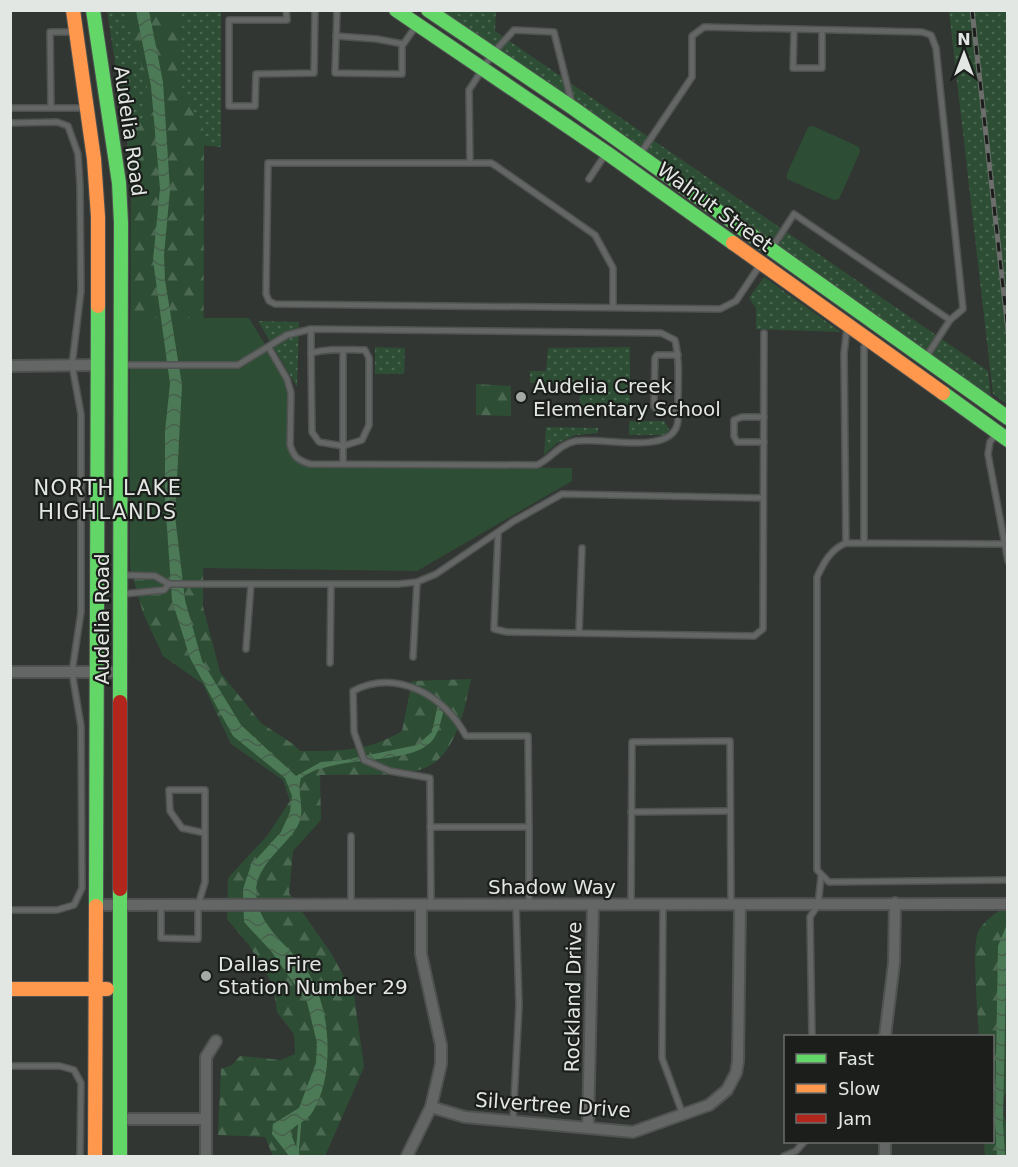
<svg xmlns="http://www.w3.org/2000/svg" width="1018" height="1167" font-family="'DejaVu Sans',sans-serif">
  <defs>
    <pattern id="grass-dots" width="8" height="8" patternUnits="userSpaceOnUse" patternTransform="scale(1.5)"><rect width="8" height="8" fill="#2d4e34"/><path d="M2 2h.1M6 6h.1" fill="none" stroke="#4b6851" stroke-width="1.8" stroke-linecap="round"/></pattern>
    <pattern id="forest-firs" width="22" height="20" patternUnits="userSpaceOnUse" patternTransform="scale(1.5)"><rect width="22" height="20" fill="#2d4e34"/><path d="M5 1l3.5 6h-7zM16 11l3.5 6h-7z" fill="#4b6851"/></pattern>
    <pattern id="water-waves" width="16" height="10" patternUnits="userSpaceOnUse" patternTransform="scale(1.5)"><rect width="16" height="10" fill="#4d7a56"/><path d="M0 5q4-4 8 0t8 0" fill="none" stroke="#48604d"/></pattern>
  </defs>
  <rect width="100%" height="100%" fill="#323633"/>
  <g fill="url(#grass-dots)">
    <path d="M107,11H221V147L127,138Z"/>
    <path d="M436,11H496L495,31L988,371L991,397Z"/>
    <path d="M949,11H1007V404L993,394Z"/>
    <path d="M764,277L841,332L756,329V308L749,298Z"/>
    <path d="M258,321L299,322L297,387Z"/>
    <path d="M375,347L405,348L404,374H375Z"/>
    <path d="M630,347V407L580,406L579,384L530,383V371H546L548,348Z"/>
    <path d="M629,421H664L669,429L665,435H629Z"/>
    <path d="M546,427L598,428V433L576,435L557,443L544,455Z"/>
  </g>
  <g fill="url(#forest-firs)">
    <path d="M125,11H182L179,84L204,131L203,607L220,672L261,723L293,744L300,751C339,751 367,752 402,731L412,681L471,679C449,792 419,772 320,775L321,820L293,851L289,893L331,953L354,995L364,1067L325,1156H273L265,1137L218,1135L221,1069L232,1065L240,1056L281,1060L295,1054L294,1034L277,1012L273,985L249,945L227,919L228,878L267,836L290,801L283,780L231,744L203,684L163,656L143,613L130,567L131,195L127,138L145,116L147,85Z"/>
    <path d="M476,384L511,386V416L476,415Z"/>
    <path d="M1007,906L1008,1087L1000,1106L1007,1125V1156H985L984,1142H992V1036H979C978,1017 971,943 979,930C986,919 997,912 1007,906Z"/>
  </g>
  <g fill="#2d4e34">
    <path d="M813,126L859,147L860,152L839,199L834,200L787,179V174L808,127Z"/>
    <path d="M130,318H249L291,388L290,443L295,459L310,465L572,468V481L417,571L130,567Z"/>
  </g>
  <g fill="url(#water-waves)">
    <path d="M136,11H149L163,82L170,190L164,255L165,280L182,385L175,516L185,600L202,661L241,725L296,776L321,762L345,760L417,745L432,732L438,704L444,709C441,720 439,734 430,743C405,766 335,754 301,778C296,795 307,810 297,827C285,847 256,865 256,892C257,925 286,943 304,967C331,1001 336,1074 313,1111C308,1121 296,1123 290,1132L300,1156H289L272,1134L273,1124L299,1108L316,1063L317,1043L307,1002L271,951L244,922L243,889L251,865L281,832L290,812L292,796L285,778L233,736L190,658L172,600L165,499V431L170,384L153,260L160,189L151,86Z"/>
    <path d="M1007,924L1003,1123L1005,1156H997L995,1122L998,946Z"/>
  </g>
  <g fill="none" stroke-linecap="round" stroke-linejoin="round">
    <path stroke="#4d7a56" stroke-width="3" d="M297,1156L300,1120"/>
    <defs>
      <g id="lane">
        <path d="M286,10L287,20H229V106H255L256,74L314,73L315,10"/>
        <path d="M337,10L335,73L402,74V46L416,26"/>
        <path d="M794,29L793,68H822V30"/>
        <path d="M336,36L377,39L403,44"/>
        <path d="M571,100L554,32L514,30L493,53L469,90L470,163H491L496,166L595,235L613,268V307"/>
        <path d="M10,108H84"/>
        <path d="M51,108L50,32H74"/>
        <path d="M10,123L57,122L68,126L78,154L80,186L81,291L72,365L81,414V612L72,672L81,726L82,888L74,905L57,910H10"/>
        <path d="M641,153L692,77V36L704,27L922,32L931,35L936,48L963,309L950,320"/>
        <path d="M470,163H268L266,294L269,301L275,304L720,309L736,301L760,265"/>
        <path d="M589,179L605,155"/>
        <path d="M772,248L794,214L950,320L926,357"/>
        <path d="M311,329V353"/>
        <path d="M123,365H238L287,335L311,329L661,333L675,340C680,360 678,380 678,400C678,408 680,420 676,428C664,454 601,437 576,441C559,444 552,458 537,465L310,464C298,460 294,458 290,445L291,393L287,379L269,348"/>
        <path d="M678,411L657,410L654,406L655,358L657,355H678"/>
        <path d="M996,434L990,442L988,454L1008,561"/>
        <path d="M764,442H737L734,436V420L742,417H764"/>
        <path d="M343,464V446L362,440L369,425V358L365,350C347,350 329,348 311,353L312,432L319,442L343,446V350"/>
        <path d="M498,534L494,629L507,632L754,636L763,629L764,333"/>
        <path d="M846,543L844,354L847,327"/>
        <path d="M864,543V347L867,342"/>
        <path d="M1004,544L846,543C831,549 824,562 817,577V870L829,882L1008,880"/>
        <path d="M123,575L155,576L169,584H398L417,582L436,574L514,521L562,494L763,498"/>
        <path d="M123,594L164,590L169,584"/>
        <path d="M579,632L582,548"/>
        <path d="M246,649L251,584"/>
        <path d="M413,657L417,582"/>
        <path d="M330,663L331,584"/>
        <path d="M631,812L730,811"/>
        <path d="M430,827H529L528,736H466C445,696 397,668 353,691L354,732L364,760L390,771L430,778L431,905"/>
        <path d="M529,827V905"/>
        <path d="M161,905V938L198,939V905L205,882V790H169L170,811L182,828L205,833"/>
        <path d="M351,905V836"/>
        <path d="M631,905L632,742L730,741L731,905"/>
        <path d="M663,905L662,1058L683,1115"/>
        <path d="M812,1036L810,917L818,905L821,877"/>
        <path d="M10,1066H60L74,1070L81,1083L80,1156"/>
        <path d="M513,1120L519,1006L516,905"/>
        <path d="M784,1156L796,1151L804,1142"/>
      </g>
      <g id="street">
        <path d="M10,366L97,365"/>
        <path d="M10,672H121"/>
        <path d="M97,905L1008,904"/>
        <path d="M885,1036L894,963L895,903"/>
        <path d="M431,1107L465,1117L633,1132L709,1105L727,1090L736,1073L738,1061L740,905"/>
        <path d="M120,1119H206"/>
        <path d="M588,1126L593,905"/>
        <path d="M885,1142V1156"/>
        <path d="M206,1156V1057L216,1041"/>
        <path d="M407,1156L431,1107L441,1064V1045L421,954V905"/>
      </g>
      <g id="fast">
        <path d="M93,10L119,183L121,223L120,702"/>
        <path d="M396,10L607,153L733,243"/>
        <path d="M428,10L573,108L1008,418"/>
        <path d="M943,393L1008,440"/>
        <path d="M96,906L98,306"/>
        <path d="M120,1156V889"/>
      </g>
      <g id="slow">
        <path d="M73,10L94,159L98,217V306"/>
        <path d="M733,243L943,393"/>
        <path d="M10,989H107"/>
        <path d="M95,1156L96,906"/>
      </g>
      <path id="jam" d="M120,889V702"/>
    </defs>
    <use href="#lane" stroke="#4f5250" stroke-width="8"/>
    <use href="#street" stroke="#4f5250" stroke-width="14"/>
    <use href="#fast" stroke="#4f5250" stroke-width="16"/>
    <use href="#slow" stroke="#4f5250" stroke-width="16"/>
    <use href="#jam" stroke="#4f5250" stroke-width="16"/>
    <use href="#lane" stroke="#636664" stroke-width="5"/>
    <use href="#street" stroke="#636664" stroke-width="10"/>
    <use href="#fast" stroke="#63d668" stroke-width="14"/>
    <use href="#slow" stroke="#ff974d" stroke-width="14"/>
    <use href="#jam" stroke="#b3261e" stroke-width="14"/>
    <defs>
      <path id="rail" d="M972,10L1008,331"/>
    </defs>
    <use href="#rail" stroke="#6d6f6d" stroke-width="5"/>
    <use href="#rail" stroke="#1b1e1b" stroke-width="3" stroke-dasharray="9" stroke-linecap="butt"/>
  </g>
  <g fill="#a5a9a5" stroke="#1b1e1b" stroke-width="2">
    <circle cx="521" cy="397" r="6"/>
    <circle cx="206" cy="976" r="6"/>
  </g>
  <g text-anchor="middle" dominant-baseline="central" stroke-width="4.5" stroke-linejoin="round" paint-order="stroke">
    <g font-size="20" fill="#e3e7e3" stroke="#1b1e1b">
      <text transform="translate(130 131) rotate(82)">Audelia Road</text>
      <text transform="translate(715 207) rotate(36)">Walnut Street</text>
      <text transform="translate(102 619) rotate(-90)">Audelia Road</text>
      <text x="552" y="887">Shadow Way</text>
      <text transform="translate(573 997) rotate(-89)">Rockland Drive</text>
      <text transform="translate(553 1105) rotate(4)">Silvertree Drive</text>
    </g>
    <g font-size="20" fill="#e3e7e3" stroke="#1b1e1b" text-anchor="start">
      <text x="533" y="386">Audelia Creek<tspan x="533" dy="23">Elementary School</tspan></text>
      <text x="218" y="964">Dallas Fire<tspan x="218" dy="23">Station Number 29</tspan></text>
    </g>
    <g font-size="21" letter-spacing="1.5" fill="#e3e7e3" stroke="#1b1e1b">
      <text x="108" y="488">NORTH LAKE<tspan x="108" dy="24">HIGHLANDS</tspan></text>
    </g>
  </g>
  <rect width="1018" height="1167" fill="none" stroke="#e3e7e3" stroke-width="24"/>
  <rect x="784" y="1035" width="210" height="108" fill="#1b1e1b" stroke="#6b6e6b" stroke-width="1.5"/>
  <rect x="796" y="1054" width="30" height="9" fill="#63d668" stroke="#6b6e6b" stroke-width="1.5"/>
  <text x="838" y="1065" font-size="18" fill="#e3e7e3">Fast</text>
  <rect x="796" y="1084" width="30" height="9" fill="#ff974d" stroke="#6b6e6b" stroke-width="1.5"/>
  <text x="838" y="1095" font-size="18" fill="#e3e7e3">Slow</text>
  <rect x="796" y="1114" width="30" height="9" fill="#b3261e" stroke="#6b6e6b" stroke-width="1.5"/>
  <text x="838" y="1125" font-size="18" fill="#e3e7e3">Jam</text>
  <g transform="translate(964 54)" stroke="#1b1e1b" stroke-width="4.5" paint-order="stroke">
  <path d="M0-4.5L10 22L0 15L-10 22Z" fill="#e3e7e3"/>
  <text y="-9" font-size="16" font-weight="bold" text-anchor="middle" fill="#e3e7e3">N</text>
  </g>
</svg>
